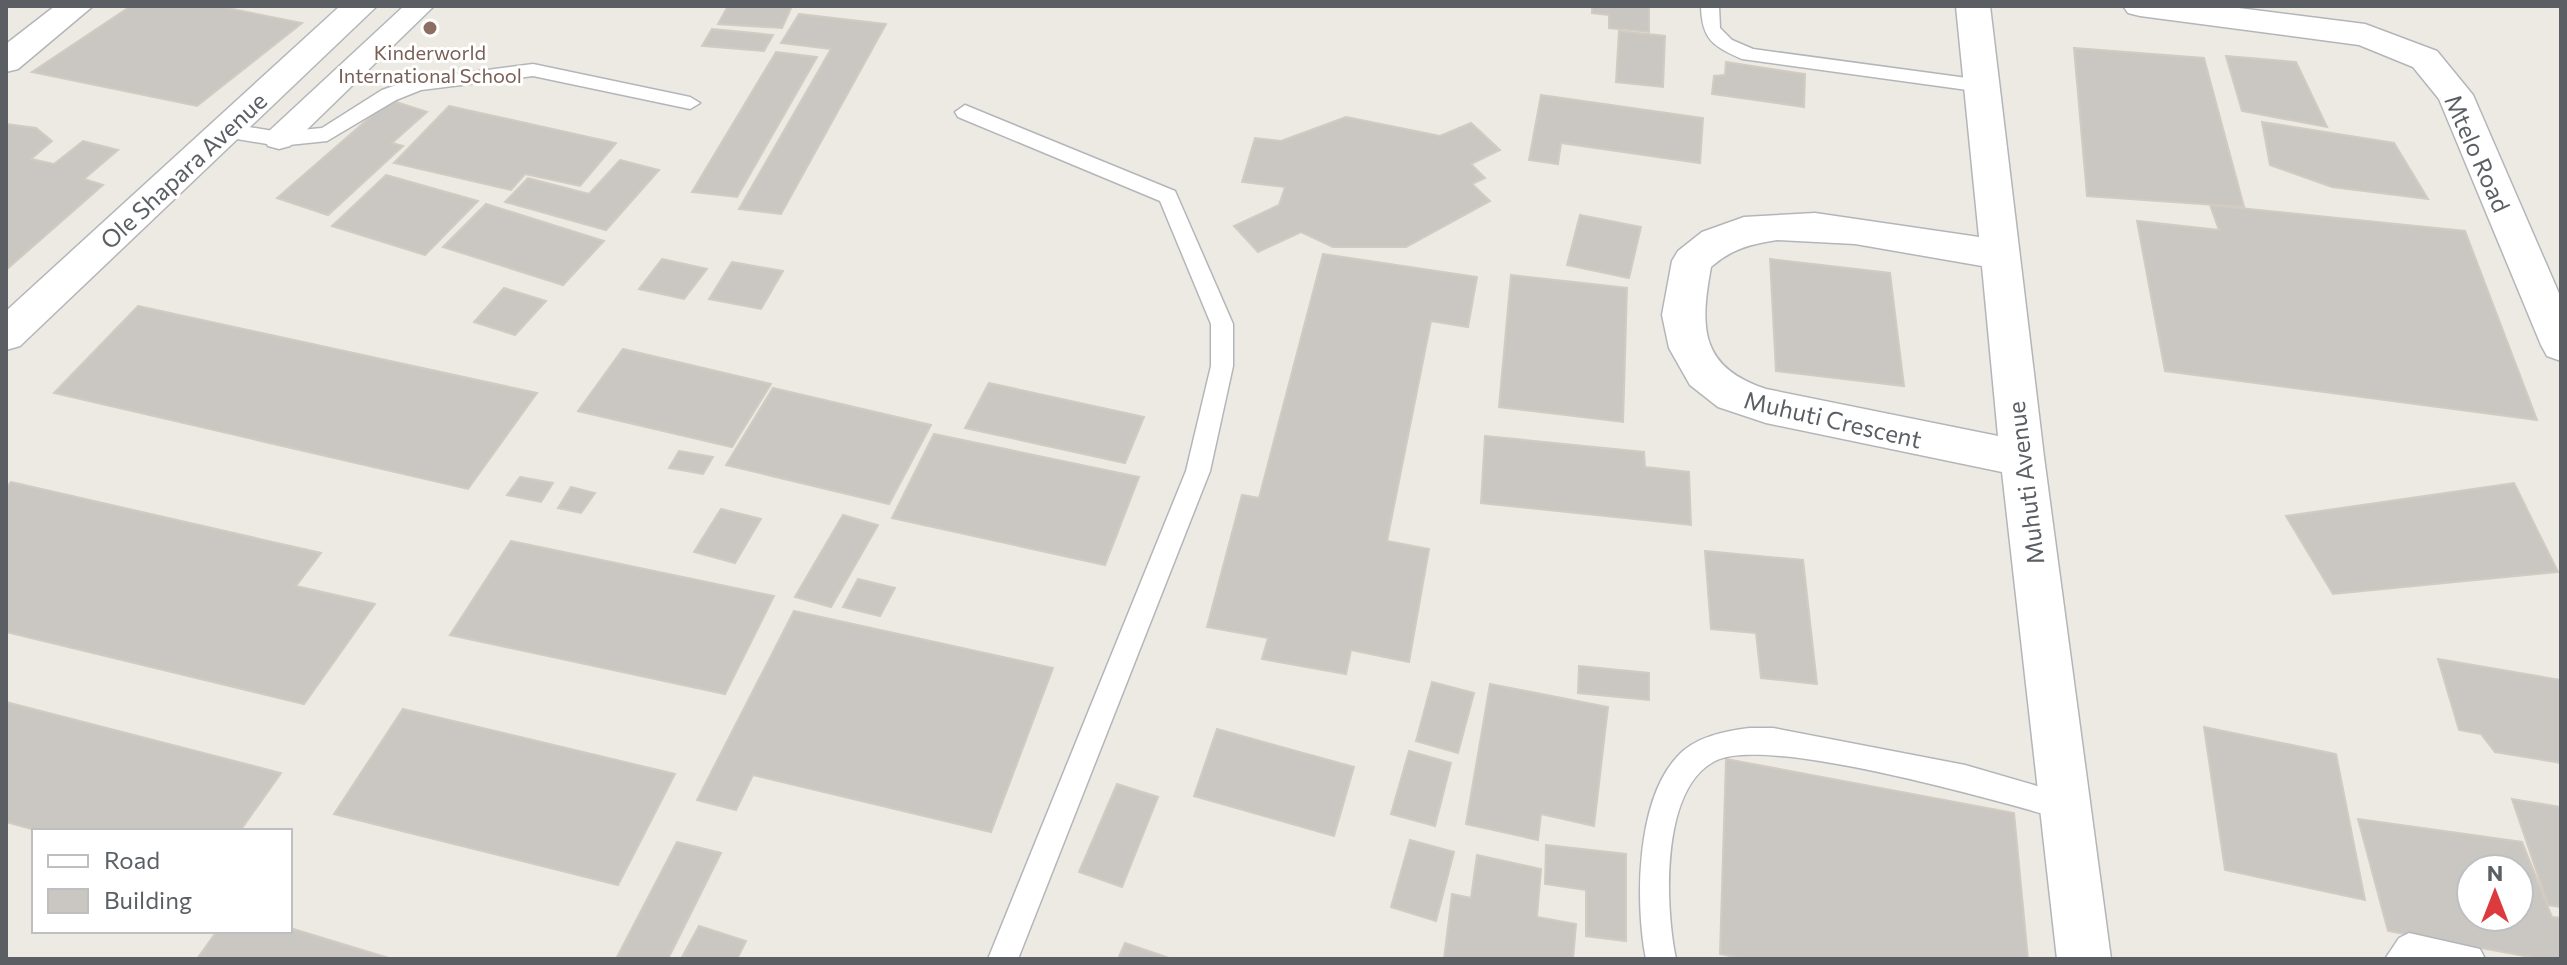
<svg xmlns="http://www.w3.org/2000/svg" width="2567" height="965" font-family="Commissioner,sans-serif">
  <rect width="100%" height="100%" fill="#edeae3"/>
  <g fill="#cac7c2" stroke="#d1cbc2" stroke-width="2" fill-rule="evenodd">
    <path d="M131,6H217L302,23L197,106L32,72Z"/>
    <path d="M728,6H792L782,28L718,24Z"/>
    <path d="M1592,6H1649V32L1609,28V15L1592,13Z"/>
    <path d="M799,14L886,24L781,214L739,209L831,49L781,43Z"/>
    <path d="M712,29L773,35L764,51L702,46Z"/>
    <path d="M1619,31L1665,36L1663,87L1616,82Z"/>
    <path d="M2074,48L2204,58L2244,207L2087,196Z"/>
    <path d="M776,52L817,57L737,197L692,192Z"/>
    <path d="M2226,56L2296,62L2327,127L2242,111Z"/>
    <path d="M1726,62L1805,74L1804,107L1712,94L1714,76L1725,75Z"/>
    <path d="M1541,95L1703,118L1700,163L1561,143L1558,164L1529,160Z"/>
    <path d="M390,100L427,112L392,143L403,146L328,215L277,198Z"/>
    <path d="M449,106L616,143L580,186L525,174L511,190L394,163Z"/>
    <path d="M1346,117L1440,136L1471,123L1500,150L1471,164L1485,178L1472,184L1490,201L1406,247H1333L1301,232L1258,252L1234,226L1279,205L1285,187L1242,182L1255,138L1281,141Z"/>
    <path d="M2262,122L2394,143L2428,199L2332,187L2270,165Z"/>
    <path d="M6,124L36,128L52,141L31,159L54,164L83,141L118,150L84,179L103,185L6,270Z"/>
    <path d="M620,160L659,170L606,230L505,202L528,178L589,194Z"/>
    <path d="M386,175L478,201L425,255L332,226Z"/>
    <path d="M486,204L604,241L563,285L443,247Z"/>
    <path d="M2210,205L2465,231L2537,420L2165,371L2137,221L2219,230Z"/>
    <path d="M1580,215L1641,227L1629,278L1567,265Z"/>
    <path d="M1323,254L1477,277L1468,327L1431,321L1387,541L1429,549L1409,662L1351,650L1346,674L1262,659L1268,638L1207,627L1242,495L1259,498Z"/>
    <path d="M662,259L707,269L684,299L639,289Z"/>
    <path d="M1770,259L1890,273L1904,386L1776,371Z"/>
    <path d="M732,262L783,271L761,309L709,299Z"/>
    <path d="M1511,275L1627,288L1623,422L1499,407Z"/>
    <path d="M504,288L546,301L515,335L474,322Z"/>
    <path d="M138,306L537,393L468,489L54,393Z"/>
    <path d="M623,349L771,384L732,447L578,411Z"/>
    <path d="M989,383L1144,417L1125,463L965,428Z"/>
    <path d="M773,388L931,425L889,504L726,465Z"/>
    <path d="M934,434L1139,477L1105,565L892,518Z"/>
    <path d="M1485,436L1644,452L1645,467L1689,472L1691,525L1481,503Z"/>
    <path d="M679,451L713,457L703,474L669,468Z"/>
    <path d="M520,477L553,483L541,502L507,495Z"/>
    <path d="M11,482L321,553L296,586L375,604L304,704L6,632V488Z"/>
    <path d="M2514,483L2558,572L2333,594L2286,516Z"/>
    <path d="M571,487L595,493L581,513L558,508Z"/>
    <path d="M721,509L761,519L735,563L694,552Z"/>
    <path d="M843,515L878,525L831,607L795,597Z"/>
    <path d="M511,541L774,596L725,694L450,635Z"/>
    <path d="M1705,551L1803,560L1817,684L1761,678L1756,633L1711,629Z"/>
    <path d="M858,579L895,588L880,616L843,607Z"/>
    <path d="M794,611L1053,668L991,832L753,775L736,810L697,800Z"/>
    <path d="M2438,659L2561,680V763L2495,752L2481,734L2459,730Z"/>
    <path d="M1579,666L1649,673V700L1578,693Z"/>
    <path d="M1432,682L1474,693L1458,753L1416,741Z"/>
    <path d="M1490,684L1608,707L1594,826L1541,814L1538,840L1466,824Z"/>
    <path d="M6,702L281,773L240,831H39L6,822Z"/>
    <path d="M403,709L675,774L618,885L334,814Z"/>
    <path d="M2204,727L2336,754L2365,900L2225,870Z"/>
    <path d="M1217,729L1354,767L1334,836L1194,796Z"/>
    <path d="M1409,751L1451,763L1435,826L1391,814Z"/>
    <path d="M1726,759L2014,813L2028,959H1744L1720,954Z"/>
    <path d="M1117,784L1158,797L1122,887L1079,872Z"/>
    <path d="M2512,799L2561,807V907L2548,905Z"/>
    <path d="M2358,819L2522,842L2552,917L2561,918V959H2541L2388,931ZM2471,869H2519V917H2471Z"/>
    <path d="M1410,840L1454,852L1436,921L1391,907Z"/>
    <path d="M677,842L721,853L668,959H616Z"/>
    <path d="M1546,845L1626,854V941L1586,936V890L1545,884Z"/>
    <path d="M1477,855L1541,869L1537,917L1576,924L1573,959H1444L1452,894L1471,898Z"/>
    <path d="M699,926L746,941L737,959H681Z"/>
    <path d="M290,928L392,959H197L217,931Z"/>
    <path d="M1125,943L1172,959H1118Z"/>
  </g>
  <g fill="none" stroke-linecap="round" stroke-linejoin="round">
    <defs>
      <g id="service">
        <path d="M1701,6H1719L1720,28L1732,40L1753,49L1982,80L1992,86L1982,92L1742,59C1713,46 1702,40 1701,6Z"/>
        <path d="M533,64L690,97L700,103L690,109L533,76L421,90L396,100L327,141L279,146L225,137L215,130L225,123L279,132L322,128L382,90L411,80Z"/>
        <path d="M965,105L1175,191L1233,324V366L1210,471L1018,959H988L1186,471L1211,366V324L1160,201L958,117L955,112Z"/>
        <path d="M1750,728H1773L1965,765L2065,794L2075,798L2079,807L2075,816L2065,820C2002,802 1767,734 1715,761C1660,789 1665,907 1676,959H1646C1635,904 1636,801 1677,757C1694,737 1725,731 1750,728Z"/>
        <path d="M2409,933L2480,949L2485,959H2385L2399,938Z"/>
      </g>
      <path id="pedestrian" d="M404,6H434L290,146L279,149L268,146L264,139L268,132Z"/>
      <g id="minor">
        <path d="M55,6H93L18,69L6,72V44Z"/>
        <path d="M340,6H377L20,346L6,350V311Z"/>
        <path d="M1956,6H1990L2044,457L2111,959H2057L2002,472L1766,423L1718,407L1690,385L1669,348L1662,315L1672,261L1678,251L1702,232L1744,217L1815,213L1979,237ZM1777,240L1855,244L1982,266L1998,436L1766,389C1699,367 1700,327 1711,267C1731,249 1751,244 1777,240Z"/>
        <path d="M2123,6H2223L2365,24L2437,51L2473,95L2561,298V361L2547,356L2541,345L2439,99L2413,67L2359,45L2140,16L2128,13Z"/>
      </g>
    </defs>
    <use href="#service" stroke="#b3b6b9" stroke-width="3"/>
    <use href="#pedestrian" stroke="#b3b6b9" stroke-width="3"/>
    <use href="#minor" stroke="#b3b6b9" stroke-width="3"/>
    <use href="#service" fill="#fff" fill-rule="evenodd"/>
    <use href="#pedestrian" fill="#fff" fill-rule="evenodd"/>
    <use href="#minor" fill="#fff" fill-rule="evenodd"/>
  </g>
  <circle fill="#8d6e63" stroke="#fff" stroke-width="3" cx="430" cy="28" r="8"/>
  <g text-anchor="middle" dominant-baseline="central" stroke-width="6" stroke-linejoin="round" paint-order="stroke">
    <g font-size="20" fill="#785e54" stroke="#fff">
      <text x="430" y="52">Kinderworld<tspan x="430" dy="23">International School</tspan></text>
    </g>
    <g font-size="24" fill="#5b5f63" stroke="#fff">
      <text transform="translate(2478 153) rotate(66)">Mtelo Road</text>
      <text transform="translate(183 170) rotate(-43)">Ole Shapara Avenue</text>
      <text transform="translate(1833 419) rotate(13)">Muhuti Crescent</text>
      <text transform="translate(2025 483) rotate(-97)">Muhuti Avenue</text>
    </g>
  </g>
  <rect width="2567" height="965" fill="none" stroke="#5b5f63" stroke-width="16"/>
  <rect x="32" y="829" width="260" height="104" fill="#ffffff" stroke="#bdbfc1" stroke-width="2"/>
  <rect x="48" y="855" width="40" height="12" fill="#ffffff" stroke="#bdbfc1" stroke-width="2"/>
  <text x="104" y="869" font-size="24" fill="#5b5f63">Road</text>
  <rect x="48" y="889" width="40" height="24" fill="#cac7c2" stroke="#bdbfc1" stroke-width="2"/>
  <text x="104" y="909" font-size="24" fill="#5b5f63">Building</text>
  <g transform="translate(2495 893)"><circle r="38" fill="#ffffff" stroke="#bdbfc1" stroke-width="2"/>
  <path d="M0-6L14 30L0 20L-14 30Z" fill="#dc3a3d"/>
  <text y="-12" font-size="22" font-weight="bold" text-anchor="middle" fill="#5b5f63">N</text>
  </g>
</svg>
